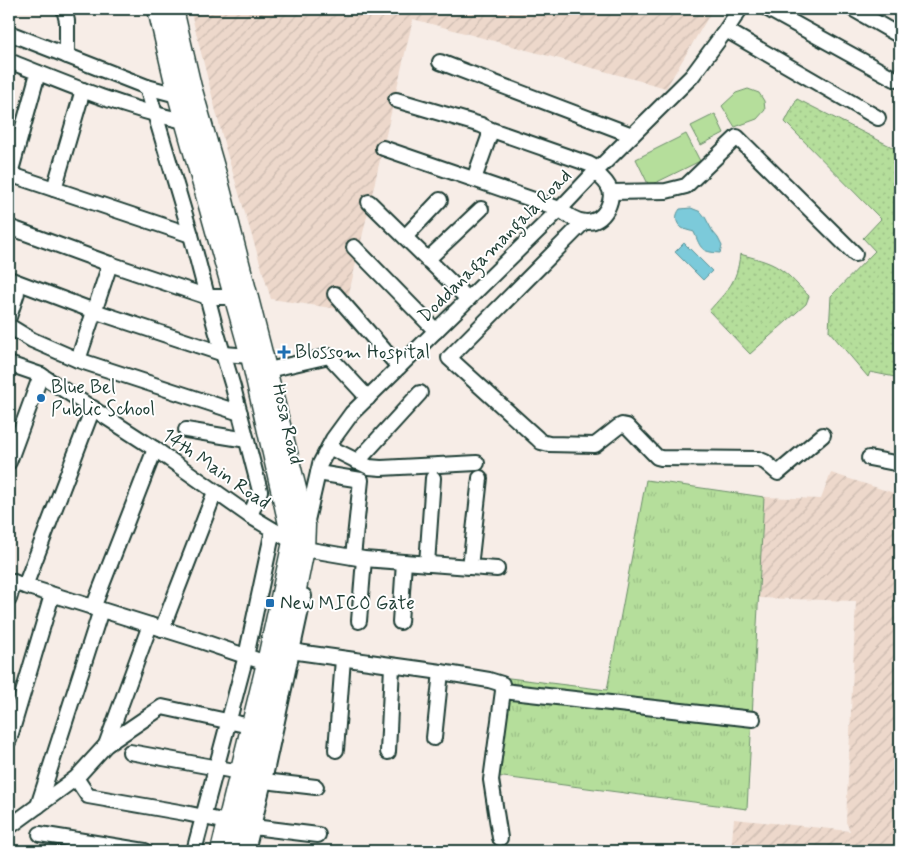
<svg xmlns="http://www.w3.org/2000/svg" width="909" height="860" font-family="Mynerve,sans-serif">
  <defs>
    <pattern id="industrial-furrows" width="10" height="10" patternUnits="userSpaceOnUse" patternTransform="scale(1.25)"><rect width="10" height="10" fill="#edd8cb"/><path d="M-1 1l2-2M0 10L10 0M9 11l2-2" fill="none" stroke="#cbbaaf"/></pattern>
    <pattern id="grass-tufts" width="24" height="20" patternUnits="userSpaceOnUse" patternTransform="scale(1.25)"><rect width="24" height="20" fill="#b5de9b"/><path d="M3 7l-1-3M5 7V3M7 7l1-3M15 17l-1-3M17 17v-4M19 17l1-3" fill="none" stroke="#9bbf86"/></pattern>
    <pattern id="park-dots" width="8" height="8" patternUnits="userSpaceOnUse" patternTransform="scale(1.25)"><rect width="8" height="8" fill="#b5de9b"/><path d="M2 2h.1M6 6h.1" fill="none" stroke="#9bbf86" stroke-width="1.8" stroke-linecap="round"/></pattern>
  </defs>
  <rect width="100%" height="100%" fill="#f7ede7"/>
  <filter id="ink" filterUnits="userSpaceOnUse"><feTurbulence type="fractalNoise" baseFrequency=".02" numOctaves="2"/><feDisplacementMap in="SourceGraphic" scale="10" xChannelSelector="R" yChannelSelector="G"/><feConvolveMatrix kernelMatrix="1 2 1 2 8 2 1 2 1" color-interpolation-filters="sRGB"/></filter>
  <g filter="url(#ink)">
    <g fill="url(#industrial-furrows)">
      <path d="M190,9H713L666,88L413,19L345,310L271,299L225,147Z"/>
      <path d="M831,473L900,495V851H731L734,819L850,831L846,822L856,601L759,598L764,497L821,499Z"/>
    </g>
    <path fill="url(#grass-tufts)" stroke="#6a8e68" d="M646,480L764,497L747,809L488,775L501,677L607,690Z"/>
    <g fill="url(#park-dots)" stroke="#6a8e68">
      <path d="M797,99L900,151V378L870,372L868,377L829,331L831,296L875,251L863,238L881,219L785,122Z"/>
      <path d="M740,254C753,258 769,261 780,269C791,276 799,287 809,296L806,304L750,354L709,311C727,290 737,284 740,254Z"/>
    </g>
    <g fill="#b5de9b" stroke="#6a8e68">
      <path d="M748,89L759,93L764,101L765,110L757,119L735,127L722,106L736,93Z"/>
      <path d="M715,114L724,133L701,145L691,126Z"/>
      <path d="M686,134L700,161L649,186L636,159Z"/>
    </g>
    <g fill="#7ccada" stroke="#579298">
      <path d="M691,208L701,212L705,217L713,232L718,238L722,246L720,253C701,252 701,249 694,232C691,231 685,230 682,228C675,223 675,215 680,209Z"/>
      <path d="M684,243L712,271L703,280L675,252Z"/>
    </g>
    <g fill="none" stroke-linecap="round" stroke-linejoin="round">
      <defs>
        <g id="minor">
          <path d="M64,9L67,21V56"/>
          <path d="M768,9L895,79"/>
          <path d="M853,9L900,36"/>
          <path d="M726,30L878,118"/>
          <path d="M9,33L147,87L177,95"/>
          <path d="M9,61C66,84 123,108 184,121"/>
          <path d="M440,62L632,135"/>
          <path d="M147,87L191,235L216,330L233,387L260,491L250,516"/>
          <path d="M396,100L481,125L489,129V137L474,179"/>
          <path d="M489,129L589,164L598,169"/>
          <path d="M383,148L560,209C574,222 595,230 607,209C610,203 612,196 610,190C608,183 601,177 595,172"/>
          <path d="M9,174L191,235"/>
          <path d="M10,174L38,73"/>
          <path d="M54,189L83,90"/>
          <path d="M611,192L666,191L686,186L737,137L855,254"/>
          <path d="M369,202L468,299"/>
          <path d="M584,222L449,358L537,438L541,442L549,444L595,445L618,427L622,425L627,426L657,457L661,458L758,459L765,462L778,473L823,435"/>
          <path d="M9,227L110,264L208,297H234"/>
          <path d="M405,237L440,200"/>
          <path d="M354,247L436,331"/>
          <path d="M427,260L481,209"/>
          <path d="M9,279L94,311L224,354L250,356"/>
          <path d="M335,294L399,367"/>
          <path d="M9,317L17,293"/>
          <path d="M9,326L32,340L78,360L240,413"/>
          <path d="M78,360L110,264"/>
          <path d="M9,364L41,375L155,449L250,516L305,549L364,559L470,567"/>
          <path d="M268,370L329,356L368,398"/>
          <path d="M186,430L247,440"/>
          <path d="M329,447L369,467L381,468L477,463"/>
          <path d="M869,458L900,464"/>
          <path d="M9,462L41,375"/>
          <path d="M357,462L420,393"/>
          <path d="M318,473L361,480L353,557"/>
          <path d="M480,478L470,567L497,569"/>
          <path d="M306,525L320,464L333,439L352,413L560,209L595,172L692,76L726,30L740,9"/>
          <path d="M427,564L433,478"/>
          <path d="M9,581L195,639L266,663"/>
          <path d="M25,586L93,408"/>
          <path d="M9,599L14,582"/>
          <path d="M93,608L155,449"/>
          <path d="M359,621L364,559"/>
          <path d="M400,622L404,562"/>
          <path d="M162,629L215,492"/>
          <path d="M283,650L441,672L489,680L502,684L503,691L491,780L500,838"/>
          <path d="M503,691L753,719"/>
          <path d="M434,738L441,672"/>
          <path d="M9,740L52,595"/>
          <path d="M106,745L150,625"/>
          <path d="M336,750L343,659"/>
          <path d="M130,752L240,772"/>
          <path d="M388,752L392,666"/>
          <path d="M76,778L88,796L185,813L227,822"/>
          <path d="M264,781L316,787"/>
          <path d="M38,806L101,610"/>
          <path d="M9,827L76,778L106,745L162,707L250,726"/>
          <path d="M253,827L318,835"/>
          <path d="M40,834L145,851"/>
          <path d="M194,851L247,652L273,530"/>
          <path d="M247,851L264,781L304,596"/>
        </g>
        <g id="major">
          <path d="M157,9L177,95L250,356L292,542L266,663L220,851"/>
          <path d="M174,9L192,87L219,181L262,349L306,525L305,549L295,599L233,851"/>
        </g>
      </defs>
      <use href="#minor" stroke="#1f3d34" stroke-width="18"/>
      <use href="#major" stroke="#1f3d34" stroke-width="21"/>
      <use href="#minor" stroke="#fff" stroke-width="14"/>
      <use href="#major" stroke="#fff" stroke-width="18"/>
    </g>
  </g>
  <g fill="#1f6fb2" stroke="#fff" stroke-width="2">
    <path d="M281.5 344.5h5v5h5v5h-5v5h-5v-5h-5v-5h5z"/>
    <circle cx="41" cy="398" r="5"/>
    <rect x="265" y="598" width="10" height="10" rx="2.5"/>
  </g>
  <g text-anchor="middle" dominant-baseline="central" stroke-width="4" stroke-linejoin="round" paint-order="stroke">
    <g font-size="19" fill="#1f3d34" stroke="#fff">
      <text transform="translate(495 246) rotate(-45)">Doddanagamangala Road</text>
      <text transform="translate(287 424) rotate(77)">Hosa Road</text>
      <text transform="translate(216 469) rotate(35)">14th Main Road</text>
    </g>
    <g font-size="19" fill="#1f3d34" stroke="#fff" text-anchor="start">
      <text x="295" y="352">Blossom Hospital</text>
      <text x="51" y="387">Blue Bel<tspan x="51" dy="22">Public School</tspan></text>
      <text x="280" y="603">New MICO Gate</text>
    </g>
  </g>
  <rect width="909" height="860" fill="none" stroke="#fff" stroke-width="30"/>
  <rect x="15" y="15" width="879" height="830" fill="none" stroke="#1f3d34" stroke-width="2" filter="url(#ink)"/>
</svg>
